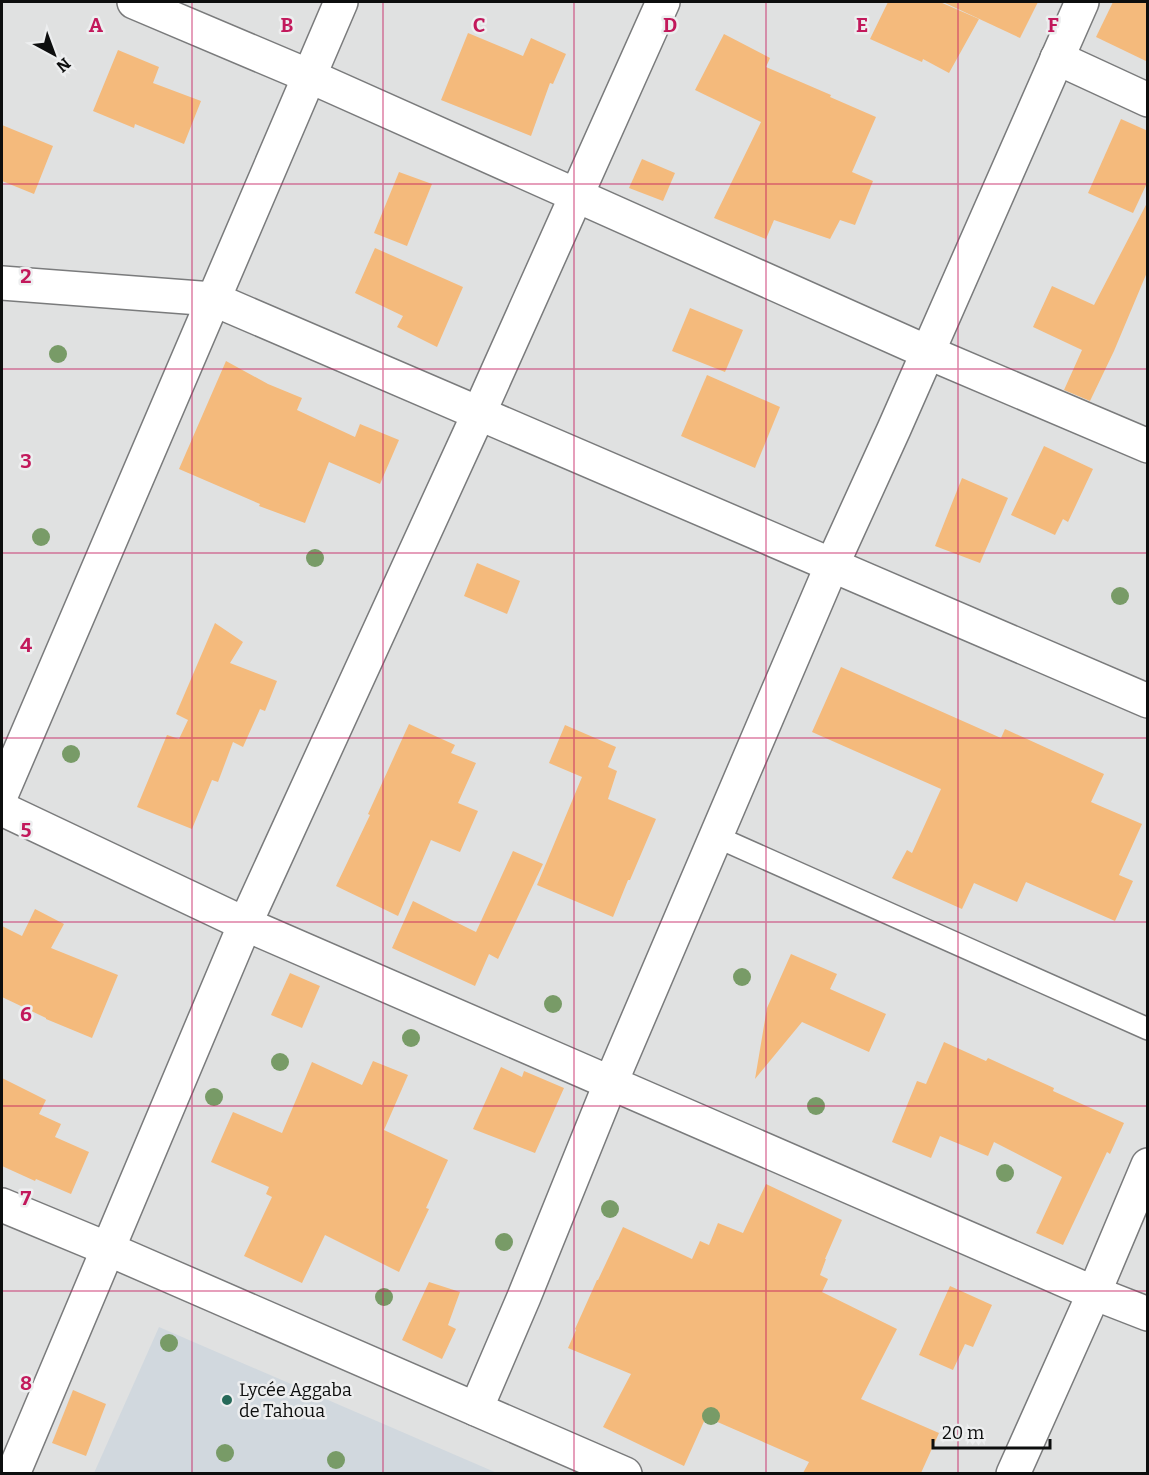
<svg xmlns="http://www.w3.org/2000/svg" width="1149" height="1475" font-family="Bitter,serif">
  <rect width="100%" height="100%" fill="#e0e1e1"/>
  <path fill="#d1d8de" d="M159,1327L497,1473H94Z"/>
  <g fill="#f4ba7c">
    <path d="M888,2H940L979,19L949,73L923,59L922,62L870,39Z"/>
    <path d="M943,2H1038L1020,38Z"/>
    <path d="M1113,2H1148V62L1096,37Z"/>
    <path d="M468,33L523,56L531,38L566,54L553,84L550,83L531,136L441,100Z"/>
    <path d="M724,34L770,58L766,67L831,95L830,97L876,117L852,172L873,181L855,225L840,220L830,239L774,220L766,239L714,218L761,122L695,90Z"/>
    <path d="M118,50L159,67L153,83L201,101L184,144L135,124L134,128L93,111Z"/>
    <path d="M1121,119L1148,131V181L1133,213L1088,193Z"/>
    <path d="M2,125L53,146L34,194L2,181Z"/>
    <path d="M642,159L675,173L663,201L629,188Z"/>
    <path d="M399,172L432,184L407,246L374,233Z"/>
    <path d="M1148,201V270L1114,351L1090,401L1064,390L1082,350L1033,327L1052,286L1094,305Z"/>
    <path d="M375,248L463,287L437,347L397,327L403,316L355,293Z"/>
    <path d="M690,308L743,330L725,372L672,351Z"/>
    <path d="M226,361L268,384L302,398L297,410L355,437L360,424L399,440L380,484L329,462L305,523L259,506L260,504L179,469Z"/>
    <path d="M707,375L780,407L755,468L681,436Z"/>
    <path d="M1044,446L1093,469L1068,522L1063,519L1055,535L1011,515Z"/>
    <path d="M962,478L1008,498L980,563L935,546Z"/>
    <path d="M477,563L520,581L507,614L464,596Z"/>
    <path d="M215,623L243,642L230,663L277,681L265,711L260,709L243,747L233,742L218,782L212,780L192,829L137,807L167,735L179,739L188,720L176,714Z"/>
    <path d="M841,667L1001,738L1005,729L1104,774L1091,802L1142,824L1119,875L1133,881L1115,921L1026,882L1017,902L974,883L962,909L892,878L907,850L912,853L941,789L812,732Z"/>
    <path d="M409,724L455,745L451,753L476,763L458,803L478,811L460,852L431,840L398,916L336,886L370,815L368,814Z"/>
    <path d="M565,725L616,747L608,767L617,771L608,799L656,819L630,880H628L613,917L537,885L582,777L549,763Z"/>
    <path d="M513,851L543,864L498,959L489,954L475,986L392,948L413,901L476,932Z"/>
    <path d="M35,909L64,924L51,948L118,975L92,1038L46,1019V1018L2,997V926L22,936Z"/>
    <path d="M791,954L837,974L830,989L886,1014L869,1052L802,1022L755,1079L767,1008Z"/>
    <path d="M290,973L320,986L302,1028L271,1015Z"/>
    <path d="M944,1042L986,1061L988,1058L1054,1088L1053,1091L1124,1123L1110,1154L1107,1152L1063,1245L1036,1233L1062,1177L994,1142L988,1156L940,1136L931,1158L892,1142L917,1081L926,1084Z"/>
    <path d="M373,1061L408,1075L384,1130L448,1160L426,1208L429,1209L399,1272L325,1235L302,1283L244,1256L272,1197L266,1194L269,1187L211,1162L233,1112L282,1133L312,1062L362,1085Z"/>
    <path d="M501,1067L522,1077L524,1071L564,1088L535,1153L473,1129Z"/>
    <path d="M2,1078L46,1100L39,1114L61,1124L55,1137L89,1152L71,1194L36,1179L35,1181L2,1166Z"/>
    <path d="M766,1184L842,1220L825,1259H826L820,1275L828,1279L822,1292L897,1329L861,1399L939,1433L921,1473H803L809,1462L706,1417L684,1466L603,1427L631,1374L568,1348L576,1330L575,1329L597,1280H598L623,1227L692,1259L700,1241L709,1245L718,1223L743,1233Z"/>
    <path d="M429,1282L460,1292L448,1325L456,1329L442,1359L402,1340Z"/>
    <path d="M950,1286L992,1305L973,1347L965,1344L953,1370L919,1355Z"/>
    <path d="M73,1390L106,1404L86,1456L52,1443Z"/>
  </g>
  <g fill="none" stroke-linecap="round" stroke-linejoin="round">
    <defs>
      <path id="service" d="M717,837L1148,1029"/>
      <g id="minor">
        <path d="M134,2L309,76L927,352L1148,446"/>
        <path d="M1057,58L1148,100"/>
        <path d="M2,283L213,299L1148,701"/>
        <path d="M2,793L341,2"/>
        <path d="M2,809L245,924L1094,1293L1148,1314"/>
        <path d="M2,1205L108,1249L625,1474"/>
        <path d="M476,1409L524,1297L611,1082L832,565L894,429L1082,2"/>
        <path d="M13,1474L245,924L479,413L663,2"/>
        <path d="M1013,1474L1094,1293L1148,1165"/>
      </g>
    </defs>
    <use href="#service" stroke="#7a7b7c" stroke-width="24"/>
    <use href="#minor" stroke="#7a7b7c" stroke-width="36"/>
    <use href="#service" stroke="#fff" stroke-width="21"/>
    <use href="#minor" stroke="#fff" stroke-width="33"/>
  </g>
  <g fill="#789b67">
    <circle cx="58" cy="354" r="9"/>
    <circle cx="41" cy="537" r="9"/>
    <circle cx="315" cy="558" r="9"/>
    <circle cx="1120" cy="596" r="9"/>
    <circle cx="71" cy="754" r="9"/>
    <circle cx="742" cy="977" r="9"/>
    <circle cx="553" cy="1004" r="9"/>
    <circle cx="411" cy="1038" r="9"/>
    <circle cx="280" cy="1062" r="9"/>
    <circle cx="214" cy="1097" r="9"/>
    <circle cx="816" cy="1106" r="9"/>
    <circle cx="1005" cy="1173" r="9"/>
    <circle cx="610" cy="1209" r="9"/>
    <circle cx="504" cy="1242" r="9"/>
    <circle cx="384" cy="1297" r="9"/>
    <circle cx="169" cy="1343" r="9"/>
    <circle cx="711" cy="1416" r="9"/>
    <circle cx="225" cy="1453" r="9"/>
    <circle cx="336" cy="1460" r="9"/>
  </g>
  <path fill="none" stroke="#c2185b" stroke-width="1.5" stroke-opacity="0.55" d="M192,2V1474M383,2V1474M574,2V1474M766,2V1474M958,2V1474M2,184H1148M2,369H1148M2,553H1148M2,738H1148M2,922H1148M2,1106H1148M2,1291H1148"/>
  <circle fill="#266959" stroke="#edeeef" stroke-width="2" cx="227" cy="1400" r="6"/>
  <g text-anchor="middle" dominant-baseline="central" stroke-width="5" stroke-linejoin="round" paint-order="stroke">
    <g font-size="18" fill="#0d0e0e" stroke="#edeeef" text-anchor="start">
      <text x="239" y="1390">Lycée Aggaba<tspan x="239" dy="21">de Tahoua</tspan></text>
    </g>
  </g>
  <g font-size="20" text-anchor="middle" font-weight="bold" fill="#c2185b" stroke="#edeeef" stroke-width="5" stroke-linejoin="round" paint-order="stroke">
    <text x="96" y="32">A</text>
    <text x="287" y="32">B</text>
    <text x="479" y="32">C</text>
    <text x="670" y="32">D</text>
    <text x="862" y="32">E</text>
    <text x="1053" y="32">F</text>
    <text x="26" y="283">2</text>
    <text x="26" y="468">3</text>
    <text x="26" y="652">4</text>
    <text x="26" y="837">5</text>
    <text x="26" y="1021">6</text>
    <text x="26" y="1205">7</text>
    <text x="26" y="1390">8</text>
  </g>
  <rect width="1149" height="1475" fill="none" stroke="#0d0e0e" stroke-width="6"/>
  <g transform="translate(54 54) rotate(139)" stroke="#edeeef" stroke-width="4.5" paint-order="stroke">
  <path d="M0-4.5L10 22L0 15L-10 22Z" fill="#0d0e0e"/>
  <text y="-9" font-size="16" font-weight="bold" text-anchor="middle" fill="#0d0e0e">N</text>
  </g>
  <path d="M933 1439v9h117v-9" fill="none" stroke="#0d0e0e" stroke-width="3"/>
  <text x="942" y="1439" font-size="18" fill="#0d0e0e" stroke="#edeeef" stroke-width="4.5" paint-order="stroke">20 m</text>
</svg>
